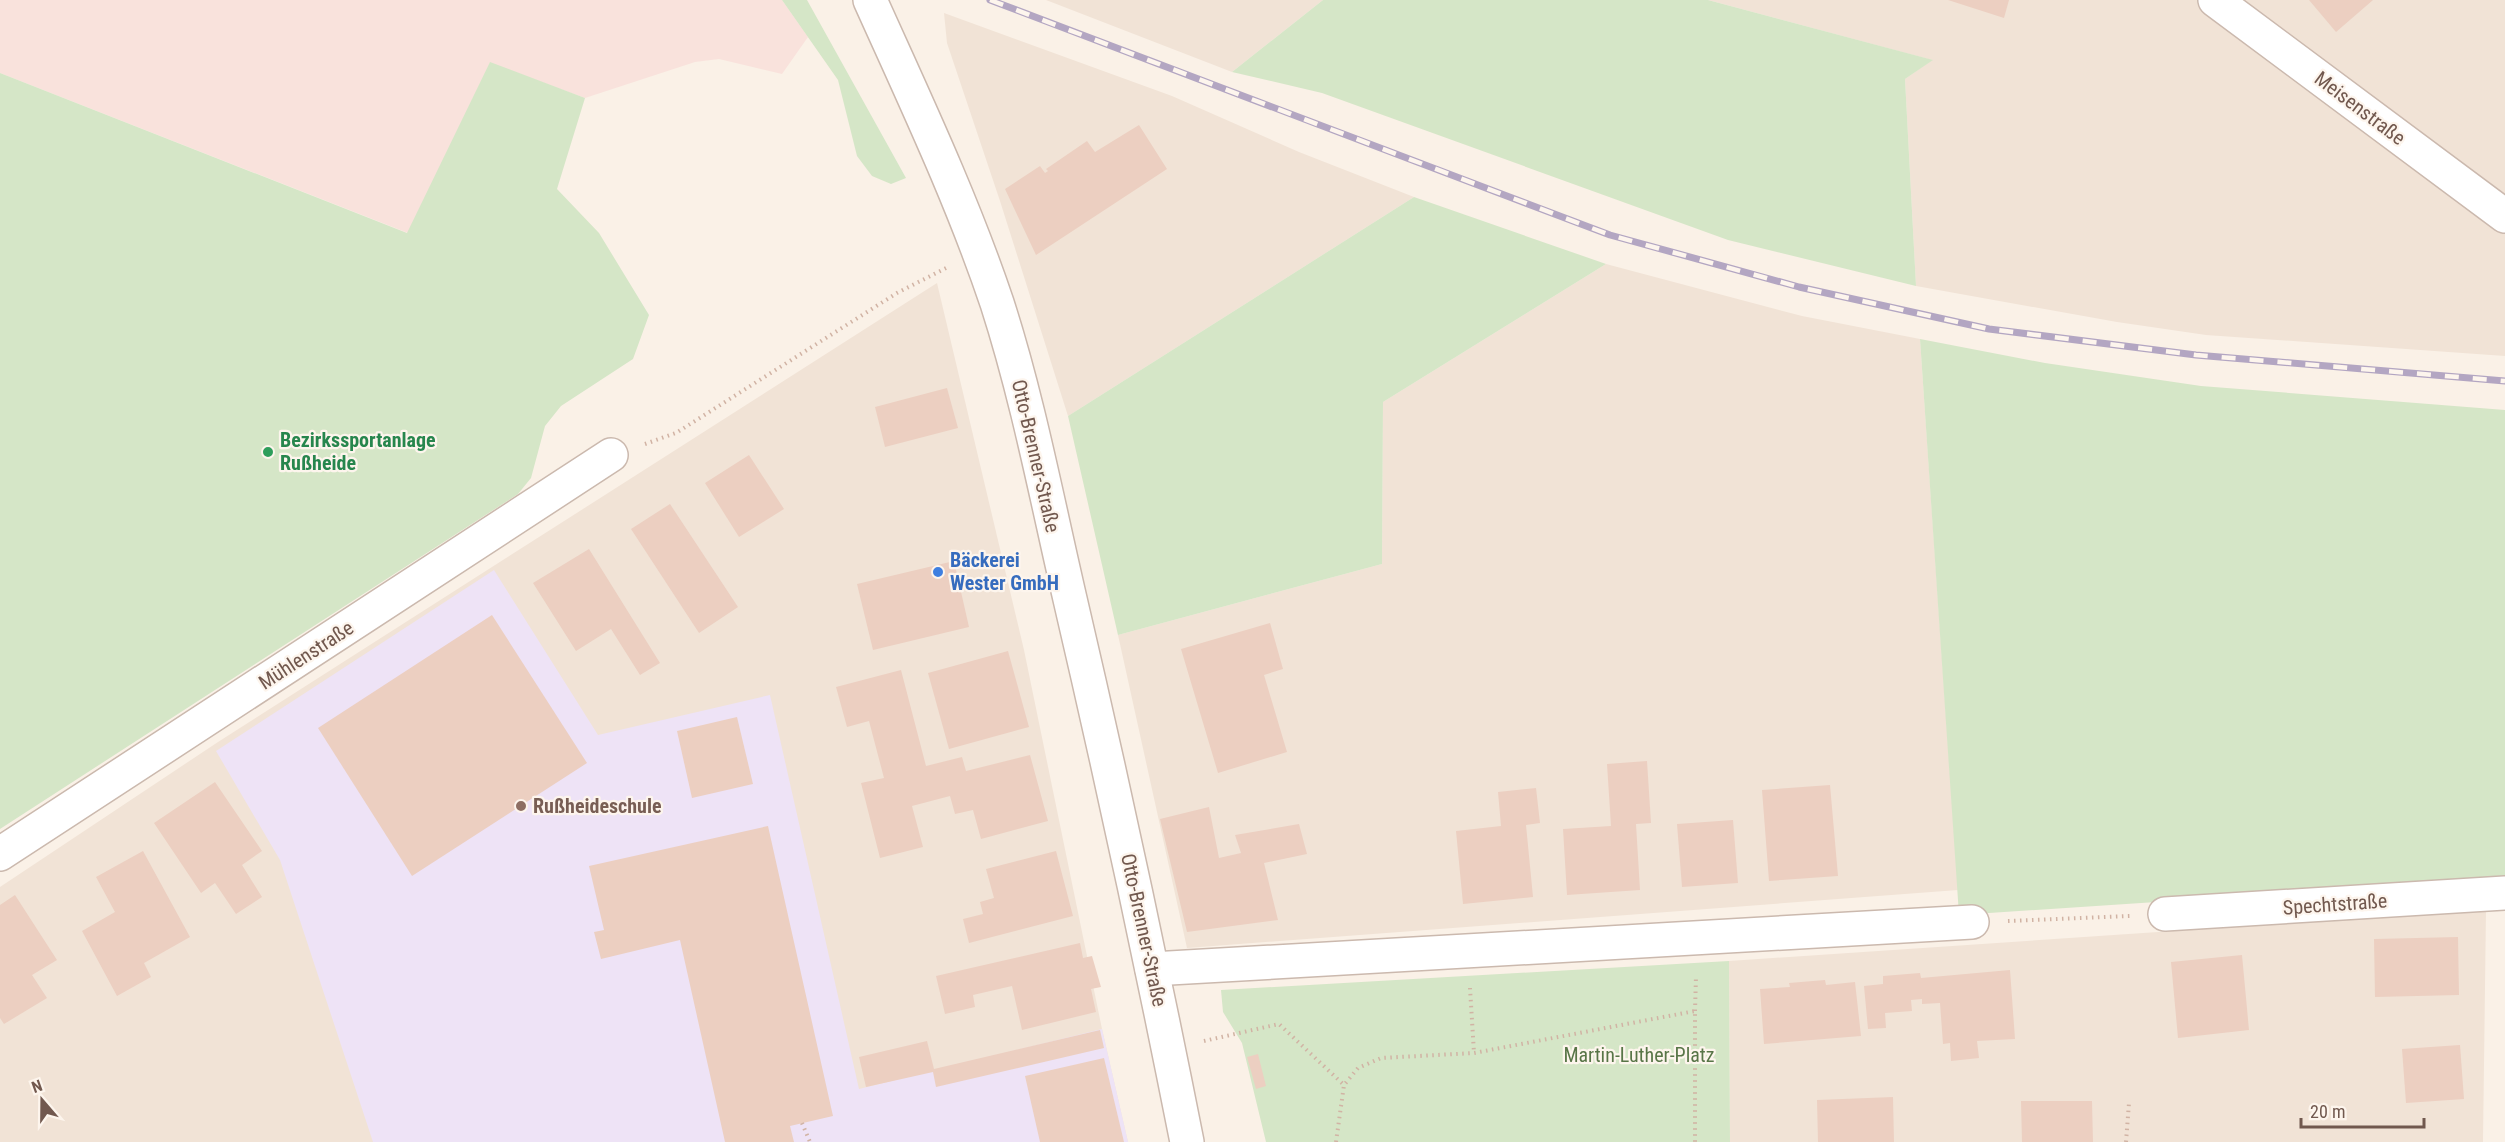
<svg xmlns="http://www.w3.org/2000/svg" width="2505" height="1142" font-family="'Roboto Condensed',sans-serif">
  <rect width="100%" height="100%" fill="#faf1e7"/>
  <g fill="#f1e3d6">
    <path d="M1046,0H1323L1232,72Z"/>
    <path d="M1708,0H2505V356L2206,335L2117,322L1916,286L1905,79L1932,60Z"/>
    <path d="M944,13L1172,96L1299,152L1414,197L1068,416L1000,201L947,43Z"/>
    <path d="M1606,264L1802,316L1920,339L1958,890L1187,948L1118,635L1382,564L1383,402Z"/>
    <path d="M937,283L1024,650L1102,1029L1128,1142H0V887L218,742Z"/>
    <path d="M2486,910L2483,1142H1730L1729,961Z"/>
  </g>
  <path fill="#f9e2dc" d="M0,0H782L808,37L782,74L719,59L695,62L585,98L490,63L408,233L0,73Z"/>
  <path fill="#eee3f6" d="M494,570L598,735L770,695L859,1089L1102,1029L1128,1142H373L280,860L216,751Z"/>
  <g fill="#d5e6c7">
    <path d="M782,0H807L906,178L891,184L872,176L857,156L838,80Z"/>
    <path d="M1323,0H1708L1933,60L1905,79L1916,286L1728,240L1322,93L1232,72Z"/>
    <path d="M490,62L585,98L557,189L599,233L649,315L633,359L561,406L545,426L531,478L518,494L0,829V73L407,233Z"/>
    <path d="M1414,197L1606,264L1383,402L1382,564L1118,635L1068,416Z"/>
    <path d="M1920,339L2045,363L2201,386L2505,410V879L1959,915Z"/>
    <path d="M1729,961L1730,1142H1266L1242,1043L1223,1012L1221,990Z"/>
  </g>
  <g fill="#eccfc1">
    <path d="M1948,0H2009L2004,18Z"/>
    <path d="M2309,0H2373L2336,32Z"/>
    <path d="M1139,125L1167,169L1036,255L1005,189L1040,166L1045,173L1048,171L1046,169L1087,141L1095,152Z"/>
    <path d="M947,388L958,428L885,447L875,407Z"/>
    <path d="M749,455L784,509L739,537L705,483Z"/>
    <path d="M670,504L738,607L699,633L631,529Z"/>
    <path d="M589,549L660,663L640,675L611,629L576,651L533,583Z"/>
    <path d="M954,561L969,627L873,650L857,584Z"/>
    <path d="M492,615L587,763L412,876L318,728Z"/>
    <path d="M1270,623L1283,669L1264,675L1287,752L1218,773L1181,649Z"/>
    <path d="M1008,651L1029,727L949,749L928,673Z"/>
    <path d="M901,670L926,766L962,757L966,771L1030,755L1048,821L981,839L973,810L955,814L950,796L912,806L923,847L880,858L861,783L884,778L869,721L847,727L836,687Z"/>
    <path d="M737,717L753,784L692,798L677,731Z"/>
    <path d="M1647,761L1651,823L1636,824L1640,890L1567,895L1563,829L1611,826L1607,764Z"/>
    <path d="M215,782L262,851L242,865L262,897L236,914L215,883L201,893L154,823Z"/>
    <path d="M1830,785L1838,876L1769,881L1762,790Z"/>
    <path d="M1536,788L1540,823L1526,825L1533,897L1463,904L1456,831L1501,826L1498,792Z"/>
    <path d="M1209,807L1219,858L1241,853L1235,835L1299,824L1307,854L1264,863L1278,920L1187,932L1160,819Z"/>
    <path d="M1733,820L1738,883L1682,887L1677,824Z"/>
    <path d="M768,826L833,1116L790,1126L794,1142H725L680,940L601,959L594,932L604,930L589,866Z"/>
    <path d="M143,851L190,937L144,963L151,977L117,996L82,931L115,912L96,877Z"/>
    <path d="M1056,851L1073,916L969,943L963,919L983,914L980,902L994,898L986,869Z"/>
    <path d="M15,895L57,960L32,975L47,998L4,1024L0,1018V905Z"/>
    <path d="M2458,937L2459,995L2375,997L2374,939Z"/>
    <path d="M1080,943L1083,958L1092,956L1101,987L1091,989L1096,1012L1022,1030L1012,986L973,995L975,1007L945,1014L936,976Z"/>
    <path d="M2242,955L2249,1030L2178,1038L2171,962Z"/>
    <path d="M2010,970L2015,1039L1977,1041L1979,1058L1951,1061L1950,1043L1943,1044L1940,1003L1922,1004V999L1911,1000L1912,1011L1885,1013L1886,1028L1868,1029L1864,986L1883,984V976L1920,973L1921,978Z"/>
    <path d="M1825,980L1826,985L1855,982L1861,1036L1764,1044L1760,989L1790,987L1789,983Z"/>
    <path d="M1100,1030L1104,1048L936,1087L933,1072L866,1087L859,1057L927,1041L934,1069Z"/>
    <path d="M2460,1045L2464,1099L2406,1103L2402,1049Z"/>
    <path d="M1258,1054L1266,1086L1256,1089L1247,1057Z"/>
    <path d="M1104,1058L1124,1142H1040L1025,1076Z"/>
    <path d="M1893,1097L1894,1142H1818L1817,1100Z"/>
    <path d="M2021,1101H2092L2093,1142H2022Z"/>
  </g>
  <g fill="none" stroke-linecap="round" stroke-linejoin="round">
    <defs>
      <g id="minor">
        <path d="M870,0C915,100 962,199 997,303C1028,399 1047,500 1070,599C1112,779 1151,960 1187,1142"/>
        <path d="M2215,0L2505,216"/>
        <path d="M0,854L611,455"/>
        <path d="M2165,914L2505,893"/>
        <path d="M1152,969L1972,922"/>
      </g>
    </defs>
    <use href="#minor" stroke="#cbb9ae" stroke-width="36"/>
    <g stroke="#d1b3a4" stroke-width="4" stroke-dasharray="1.5 4.5" stroke-linecap="butt">
      <path d="M645,444L676,433L897,293L946,268"/>
      <path d="M2008,921L2130,916"/>
      <path d="M1470,988L1474,1053"/>
      <path d="M1695,1011L1696,976"/>
      <path d="M1204,1041L1279,1024L1344,1085"/>
      <path d="M802,1123L810,1142"/>
      <path d="M1336,1142L1344,1085L1358,1068L1381,1058L1474,1053L1695,1011V1142"/>
      <path d="M2126,1142L2129,1103"/>
    </g>
    <use href="#minor" stroke="#fff" stroke-width="33"/>
    <defs>
      <path id="rail" d="M990,0L1610,235L1799,287L1989,329L2196,355L2505,381"/>
    </defs>
    <use href="#rail" stroke="#b3a6c2" stroke-width="7"/>
    <use href="#rail" stroke="#fdf5ed" stroke-width="4.5" stroke-dasharray="14" stroke-linecap="butt"/>
  </g>
  <circle fill="#2e9e5b" stroke="#fdf5ed" stroke-width="2" cx="268" cy="452" r="6"/>
  <circle fill="#3f7fe0" stroke="#fdf5ed" stroke-width="2" cx="938" cy="572" r="6"/>
  <circle fill="#8d6e63" stroke="#fdf5ed" stroke-width="2" cx="521" cy="806" r="6"/>
  <g text-anchor="middle" dominant-baseline="central" stroke-width="4.5" stroke-linejoin="round" paint-order="stroke">
    <g font-size="20" fill="#71584e" stroke="#fdf5ed">
      <text transform="translate(2360 108) rotate(37)">Meisenstraße</text>
      <text transform="translate(1036 456) rotate(77)">Otto-Brenner-Straße</text>
      <text transform="translate(306 655) rotate(-33)">Mühlenstraße</text>
      <text transform="translate(2335 904) rotate(-4)">Spechtstraße</text>
      <text transform="translate(1144 930) rotate(78)">Otto-Brenner-Straße</text>
    </g>
    <g font-size="20" font-weight="bold" fill="#27864d" stroke="#fdf5ed" text-anchor="start">
      <text x="280" y="440">Bezirkssportanlage<tspan x="280" dy="23">Rußheide</tspan></text>
    </g>
    <g font-size="20" font-weight="bold" fill="#366cbe" stroke="#fdf5ed" text-anchor="start">
      <text x="950" y="560">Bäckerei<tspan x="950" dy="23">Wester GmbH</tspan></text>
    </g>
    <g font-size="20" font-weight="bold" fill="#785e54" stroke="#fdf5ed" text-anchor="start">
      <text x="533" y="806">Rußheideschule</text>
    </g>
    <g font-size="20" fill="#587547" stroke="#fdf5ed">
      <text x="1639" y="1055">Martin-Luther-Platz</text>
    </g>
  </g>
  <g transform="translate(42 1100) rotate(340)" stroke="#fdf5ed" stroke-width="4.5" paint-order="stroke">
  <path d="M0-4.5L10 22L0 15L-10 22Z" fill="#71584e"/>
  <text y="-9" font-size="16" font-weight="bold" text-anchor="middle" fill="#71584e">N</text>
  </g>
  <path d="M2301 1118v9h123v-9" fill="none" stroke="#71584e" stroke-width="3"/>
  <text x="2310" y="1118" font-size="18" fill="#71584e" stroke="#fdf5ed" stroke-width="4.5" paint-order="stroke">20 m</text>
</svg>
